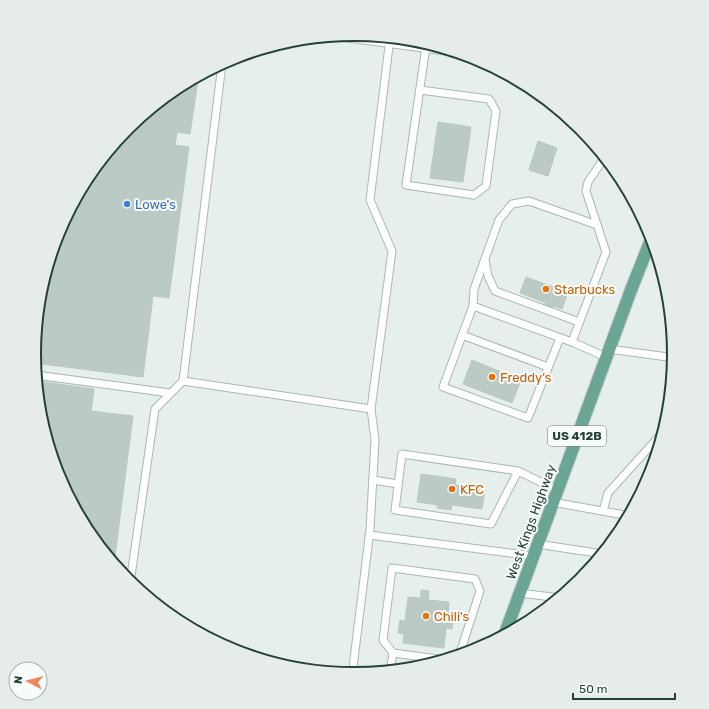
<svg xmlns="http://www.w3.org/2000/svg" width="709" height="709" font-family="Rubik,sans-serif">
  <rect width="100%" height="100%" fill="#e6efeb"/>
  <g fill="#bbcac4" stroke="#b8c9c2">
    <path d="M193,79L198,80L190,134L177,132L175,145L189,147L169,298L153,296L143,377L35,363L34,354L40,292L58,232L88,176L128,128L177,88Z"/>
    <path d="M438,122L471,127L463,182L430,178Z"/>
    <path d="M538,141L557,148L548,176L529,170Z"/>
    <path d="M526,277L568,292L562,309L553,306L552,309L545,306L546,303L520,293Z"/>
    <path d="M472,360L521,380L512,403L463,384Z"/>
    <path d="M37,381L94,389L91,411L133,416L114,564L88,532L58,477L40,417Z"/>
    <path d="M421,474L456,479L455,485L485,489L482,509L452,505L451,510L437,508L438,505L417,502Z"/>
    <path d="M421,590L429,591L428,600L449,602L448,614L453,615L452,629L446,628L444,648L403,643L404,634L398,633L400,620L405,621L408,597L421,598Z"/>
  </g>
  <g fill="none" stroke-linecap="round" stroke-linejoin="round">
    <defs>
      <g id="lane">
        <path d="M420,90L489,99L496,111L486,186L474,195L406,185L426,46"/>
        <path d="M605,157L588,182L586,191L606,252L572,342L606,357"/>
        <path d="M485,260L488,276L495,291L579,322"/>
        <path d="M473,306L572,342"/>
        <path d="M462,335L548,367"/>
        <path d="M560,338L528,418L443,387L473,306L474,289L499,220L512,204L529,201L597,225"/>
        <path d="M609,349L675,358"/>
        <path d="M36,375L170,393"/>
        <path d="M183,381L371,409"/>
        <path d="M518,471L491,524L395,510L402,454L518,471L557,490"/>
        <path d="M373,480L398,484"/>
        <path d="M552,502L630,516"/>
        <path d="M603,511L608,493L664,431"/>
        <path d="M369,535L533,556"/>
        <path d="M537,544L603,554"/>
        <path d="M130,583L155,409L183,381L222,64"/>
        <path d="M520,593L560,598"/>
        <path d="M393,653L383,640L392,568L475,579L480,591L459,656"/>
        <path d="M390,671L393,653L445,660"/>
        <path d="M352,675L370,530L375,440L371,409L392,251L370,200L390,38"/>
      </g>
      <path id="street" d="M345,35L442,48"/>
      <path id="primary" d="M504,636L631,290L652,237"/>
    </defs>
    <use href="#lane" stroke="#a8b8b2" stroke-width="9"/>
    <use href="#street" stroke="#a8b8b2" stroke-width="14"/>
    <use href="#primary" stroke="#c2cac8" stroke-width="14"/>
    <use href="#lane" stroke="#fff" stroke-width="7"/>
    <use href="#street" stroke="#fff" stroke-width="12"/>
    <use href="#primary" stroke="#6aa596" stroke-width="12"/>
  </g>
  <circle fill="#3f7fe0" stroke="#f7fbf9" stroke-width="1.5" cx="127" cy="204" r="4"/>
  <g fill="#e8710a" stroke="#f7fbf9" stroke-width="1.5">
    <circle cx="546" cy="289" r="4"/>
    <circle cx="492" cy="377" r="4"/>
    <circle cx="452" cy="489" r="4"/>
    <circle cx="426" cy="616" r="4"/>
  </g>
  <g text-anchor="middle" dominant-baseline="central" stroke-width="4" stroke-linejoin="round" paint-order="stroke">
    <rect fill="#f7fbf9" stroke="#637a73" stroke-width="1" x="548" y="426" width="58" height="20" rx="3"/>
    <g font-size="12" font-weight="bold" fill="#24423a">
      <text x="577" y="436">US 412B</text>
    </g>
    <g font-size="13" fill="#366cbe" stroke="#f7fbf9" text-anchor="start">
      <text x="135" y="204">Lowe's</text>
    </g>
    <g font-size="13" fill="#c56008" stroke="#f7fbf9" text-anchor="start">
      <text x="554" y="289">Starbucks</text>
      <text x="500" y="377">Freddy's</text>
      <text x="460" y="489">KFC</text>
      <text x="434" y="616">Chili's</text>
    </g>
    <g font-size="13" fill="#24423a" stroke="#f7fbf9">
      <text transform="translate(531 522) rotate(-70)">West Kings Highway</text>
    </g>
  </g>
  <path d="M0 0H709V709H0ZM41 354a313 313 0 1 1 626 0a313 313 0 1 1-626 0Z" fill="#e6ecea" fill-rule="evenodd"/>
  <path fill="none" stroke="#24423a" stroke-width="2" d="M41 354a313 313 0 1 1 626 0a313 313 0 1 1-626 0Z"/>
  <g transform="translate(28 681) rotate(277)"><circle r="19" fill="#f7fbf9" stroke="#a3b1ad"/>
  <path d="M0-3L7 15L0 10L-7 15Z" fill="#f4845f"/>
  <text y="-6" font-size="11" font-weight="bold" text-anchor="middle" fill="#24423a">N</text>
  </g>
  <path d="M573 693v6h102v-6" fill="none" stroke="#24423a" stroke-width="2"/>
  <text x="579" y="693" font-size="12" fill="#24423a" stroke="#f7fbf9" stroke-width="3" paint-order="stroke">50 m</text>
</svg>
